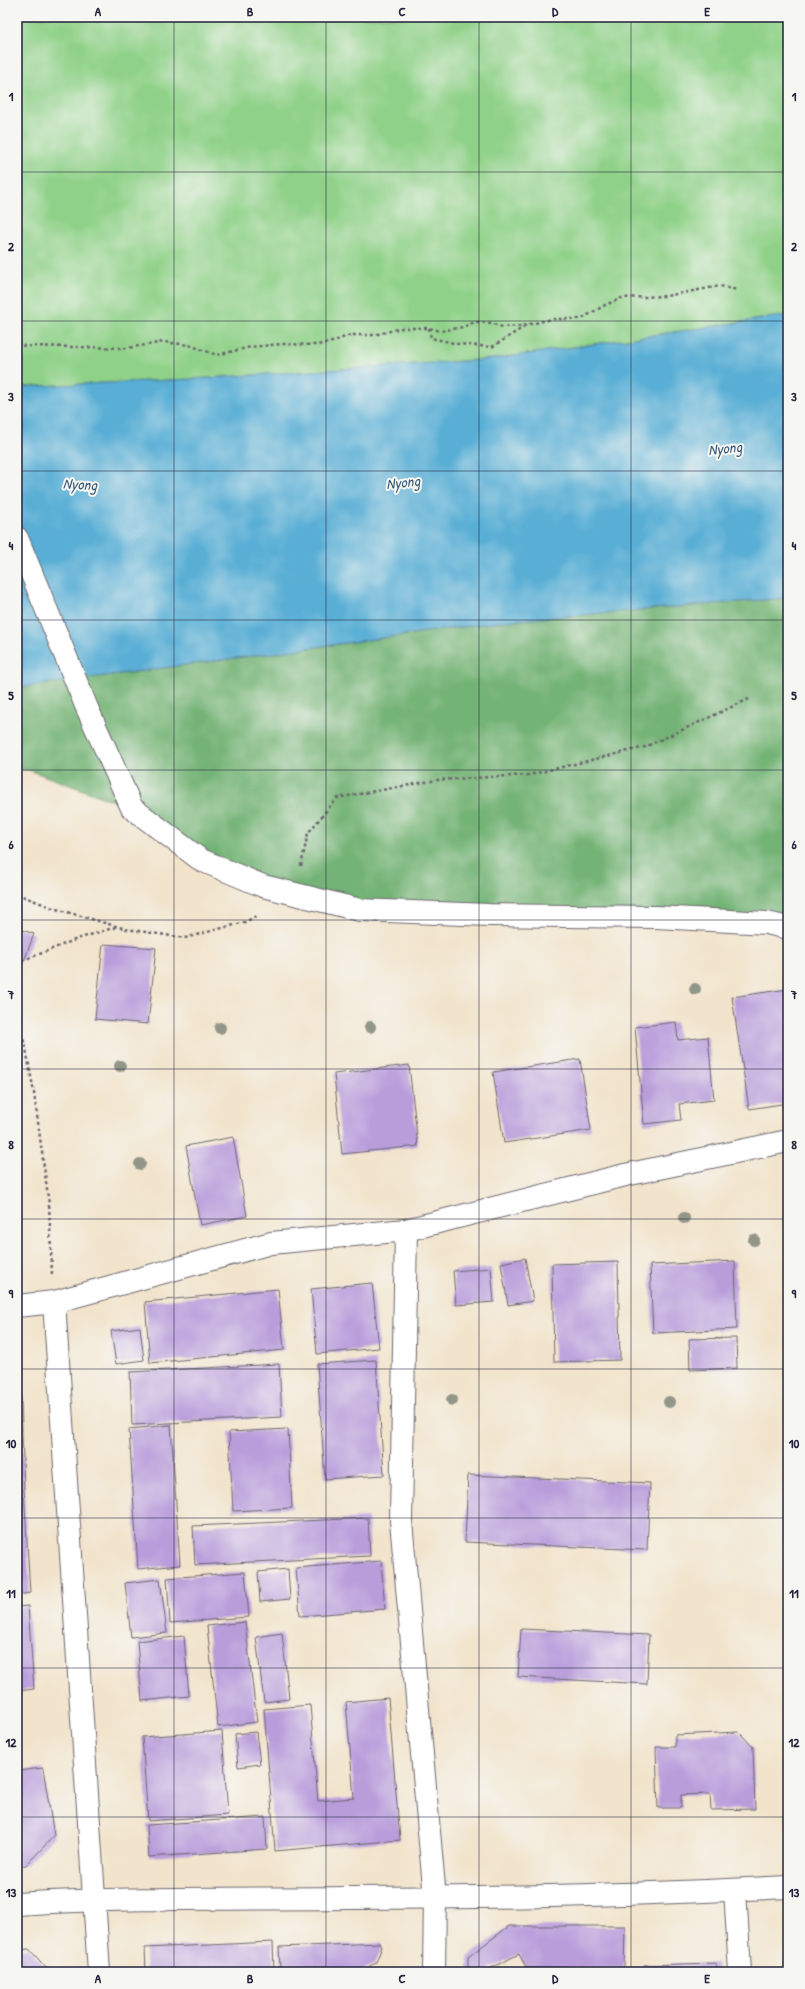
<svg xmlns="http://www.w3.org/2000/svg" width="805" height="1989" font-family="'Patrick Hand',sans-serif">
  <rect width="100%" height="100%" fill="#f6f6f2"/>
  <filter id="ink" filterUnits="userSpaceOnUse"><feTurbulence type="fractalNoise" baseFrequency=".025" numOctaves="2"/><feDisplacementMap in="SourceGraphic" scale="8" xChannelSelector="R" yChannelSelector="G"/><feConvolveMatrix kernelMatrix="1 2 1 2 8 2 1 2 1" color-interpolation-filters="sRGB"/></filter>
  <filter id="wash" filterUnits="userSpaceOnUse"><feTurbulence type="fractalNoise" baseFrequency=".012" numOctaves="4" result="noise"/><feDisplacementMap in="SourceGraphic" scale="16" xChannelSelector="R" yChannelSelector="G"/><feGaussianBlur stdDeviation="0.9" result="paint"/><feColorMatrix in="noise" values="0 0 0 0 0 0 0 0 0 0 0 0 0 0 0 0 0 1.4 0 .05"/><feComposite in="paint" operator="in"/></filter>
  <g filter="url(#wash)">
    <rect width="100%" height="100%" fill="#f2e4cc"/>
    <path fill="#8fd188" stroke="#587a62" d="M17,17H788V315L494,359L193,379L17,387Z"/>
    <path fill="#73b374" stroke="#4a6a58" d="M788,598V928L360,910L263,886L132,808L29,770H17V688L506,621Z"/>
    <path fill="#58aed5" stroke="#3d6888" d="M788,315V598L506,621L17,688V387L193,379L494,359Z"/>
    <g id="blocks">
      <g fill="#b99ddb">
        <path d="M17,928L34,934L24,961L17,958Z"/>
        <path d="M103,944L156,948L148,1024L95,1019Z"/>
        <path d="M788,989V1103L749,1109L732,997Z"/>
        <path d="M676,1022L678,1040L708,1037L714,1100L679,1104L681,1120L644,1124L635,1027Z"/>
        <path d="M580,1059L591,1130L504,1143L493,1072Z"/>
        <path d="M409,1065L418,1146L342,1154L334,1074Z"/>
        <path d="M233,1137L247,1216L200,1225L186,1146Z"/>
        <path d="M525,1258L533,1301L508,1305L501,1263Z"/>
        <path d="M735,1261L737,1329L653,1333L650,1265Z"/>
        <path d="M618,1262L620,1360L554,1362L552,1264Z"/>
        <path d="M491,1268L494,1302L456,1305L453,1271Z"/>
        <path d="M372,1283L379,1348L317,1354L311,1289Z"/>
        <path d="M278,1289L284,1350L150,1363L145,1302Z"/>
        <path d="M140,1327L144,1360L116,1364L111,1331Z"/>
        <path d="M736,1338L737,1368L690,1370L689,1339Z"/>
        <path d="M376,1360L384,1475L325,1479L317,1364Z"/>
        <path d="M279,1364L282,1417L132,1425L130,1372Z"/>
        <path d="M20,1369L24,1490L30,1593L17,1595V1370Z"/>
        <path d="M171,1425L180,1565L138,1569L129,1429Z"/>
        <path d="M288,1429L292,1508L233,1511L229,1432Z"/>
        <path d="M468,1475L650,1483L647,1550L465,1542Z"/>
        <path d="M368,1518L370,1556L195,1565L193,1526Z"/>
        <path d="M381,1561L385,1609L300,1616L296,1568Z"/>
        <path d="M288,1569L290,1599L260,1602L258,1572Z"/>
        <path d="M245,1572L249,1617L170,1623L167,1578Z"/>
        <path d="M160,1579L167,1633L131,1637L125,1583Z"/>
        <path d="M28,1606L34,1689L17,1691V1607Z"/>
        <path d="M245,1622L257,1722L218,1727L207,1626Z"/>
        <path d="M521,1629L649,1635L647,1684L518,1677Z"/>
        <path d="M282,1633L289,1699L264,1702L256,1637Z"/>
        <path d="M184,1636L189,1696L142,1701L137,1641Z"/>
        <path d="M388,1698L400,1840L275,1851L264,1709L310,1705L318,1801L354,1798L346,1702Z"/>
        <path d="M222,1731L228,1815L148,1821L142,1737Z"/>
        <path d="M256,1732L260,1764L238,1767L235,1734Z"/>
        <path d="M739,1732L753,1747L755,1809L711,1810L710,1794L681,1795V1808H658L656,1747H675V1735Z"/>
        <path d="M43,1768L54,1836L26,1865L17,1866V1771Z"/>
        <path d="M265,1817L267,1849L149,1857L147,1825Z"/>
        <path d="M509,1926H625L624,1968H526L519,1954L489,1969V1972H468V1957Z"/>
        <path d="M273,1942L274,1972H146L145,1948Z"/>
        <path d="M380,1943L382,1947L376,1962L361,1972H325V1966L280,1968L279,1947Z"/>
        <path d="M29,1949L50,1972H17V1950Z"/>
        <path d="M716,1963L717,1972H644V1965Z"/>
      </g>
    </g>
  </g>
  <g filter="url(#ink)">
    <use href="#blocks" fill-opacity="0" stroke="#6b666e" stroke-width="1"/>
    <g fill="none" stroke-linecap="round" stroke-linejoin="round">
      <defs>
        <g id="street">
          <path d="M406,1230L401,1521L435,1898L434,1972"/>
          <path d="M54,1302L99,1972"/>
          <path d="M17,1306L54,1302L271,1243L406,1230L625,1175L788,1141"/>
          <path d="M735,1890L740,1972"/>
          <path d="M17,1904C128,1897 239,1899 350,1898C496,1898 643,1895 788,1887"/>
        </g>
        <path id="primary" d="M17,538L87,708L132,808L201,860L263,886L360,910L489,915L656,917L767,923L788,928"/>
      </defs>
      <use href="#street" stroke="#6b666e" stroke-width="24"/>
      <use href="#primary" stroke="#6b666e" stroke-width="24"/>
      <g stroke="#6b666e" stroke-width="2.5" stroke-dasharray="3 3" stroke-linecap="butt">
        <path d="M429,328L431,338L458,344L492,347L524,327"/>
        <path d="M17,342L24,346L127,348L164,342L189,345L217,355L251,347L281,344L317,345L332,342L350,335H374L402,328H429L441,331L463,327L475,322L491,323L502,327L522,326L552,319H581L605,305L622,298L666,296L720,286L737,290"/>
        <path d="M301,866L308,833L337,798L437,780L529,775L645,747L749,699"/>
        <path d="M17,894L53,908L126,929L185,938L245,922L258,915"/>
        <path d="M17,963L77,939L116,927"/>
        <path d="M17,1029L25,1043L34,1093L49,1204L52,1274"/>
        <path d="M788,1602L785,1651L788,1676"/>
      </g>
      <use href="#street" stroke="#fff" stroke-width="22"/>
      <use href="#primary" stroke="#fff" stroke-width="22"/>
    </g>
    <g fill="#929689">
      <circle cx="695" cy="989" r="6"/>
      <circle cx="370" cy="1027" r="6"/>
      <circle cx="220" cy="1028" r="6"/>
      <circle cx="120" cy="1066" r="6"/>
      <circle cx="140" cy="1164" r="6"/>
      <circle cx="684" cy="1218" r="6"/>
      <circle cx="754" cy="1240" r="6"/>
      <circle cx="452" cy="1400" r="6"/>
      <circle cx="669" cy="1402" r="6"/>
    </g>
  </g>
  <path fill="none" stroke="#22223b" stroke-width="1" stroke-opacity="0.55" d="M174,17V1972M326,17V1972M479,17V1972M631,17V1972M17,172H788M17,321H788M17,471H788M17,620H788M17,770H788M17,920H788M17,1069H788M17,1219H788M17,1369H788M17,1518H788M17,1668H788M17,1817H788"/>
  <g text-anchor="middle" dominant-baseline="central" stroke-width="4" stroke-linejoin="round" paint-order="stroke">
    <g font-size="15" font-style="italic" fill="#385a79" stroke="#f6f6f2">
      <text transform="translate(725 448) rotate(-6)">Nyong</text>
      <text transform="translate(403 482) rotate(-6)">Nyong</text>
      <text transform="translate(80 484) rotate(3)">Nyong</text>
    </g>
  </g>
  <rect width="805" height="1989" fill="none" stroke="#f6f6f2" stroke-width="44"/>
  <rect x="22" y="22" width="761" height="1945" fill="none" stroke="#22223b" stroke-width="1.5"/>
  <g font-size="13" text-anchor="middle" font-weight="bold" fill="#22223b">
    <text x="98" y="16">A</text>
    <text x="250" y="16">B</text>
    <text x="402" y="16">C</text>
    <text x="555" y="16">D</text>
    <text x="707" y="16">E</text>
    <text x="11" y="101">1</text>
    <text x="794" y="101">1</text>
    <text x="11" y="251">2</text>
    <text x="794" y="251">2</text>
    <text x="11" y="401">3</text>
    <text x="794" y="401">3</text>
    <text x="11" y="550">4</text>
    <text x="794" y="550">4</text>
    <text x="11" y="700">5</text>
    <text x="794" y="700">5</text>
    <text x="11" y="849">6</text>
    <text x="794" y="849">6</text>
    <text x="11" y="999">7</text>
    <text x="794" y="999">7</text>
    <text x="11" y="1149">8</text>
    <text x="794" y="1149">8</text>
    <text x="11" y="1298">9</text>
    <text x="794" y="1298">9</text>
    <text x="11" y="1448">10</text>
    <text x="794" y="1448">10</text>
    <text x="11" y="1598">11</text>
    <text x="794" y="1598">11</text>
    <text x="11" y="1747">12</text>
    <text x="794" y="1747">12</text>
    <text x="11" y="1897">13</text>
    <text x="794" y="1897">13</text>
    <text x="98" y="1983">A</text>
    <text x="250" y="1983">B</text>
    <text x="402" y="1983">C</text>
    <text x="555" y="1983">D</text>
    <text x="707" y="1983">E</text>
  </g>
</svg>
